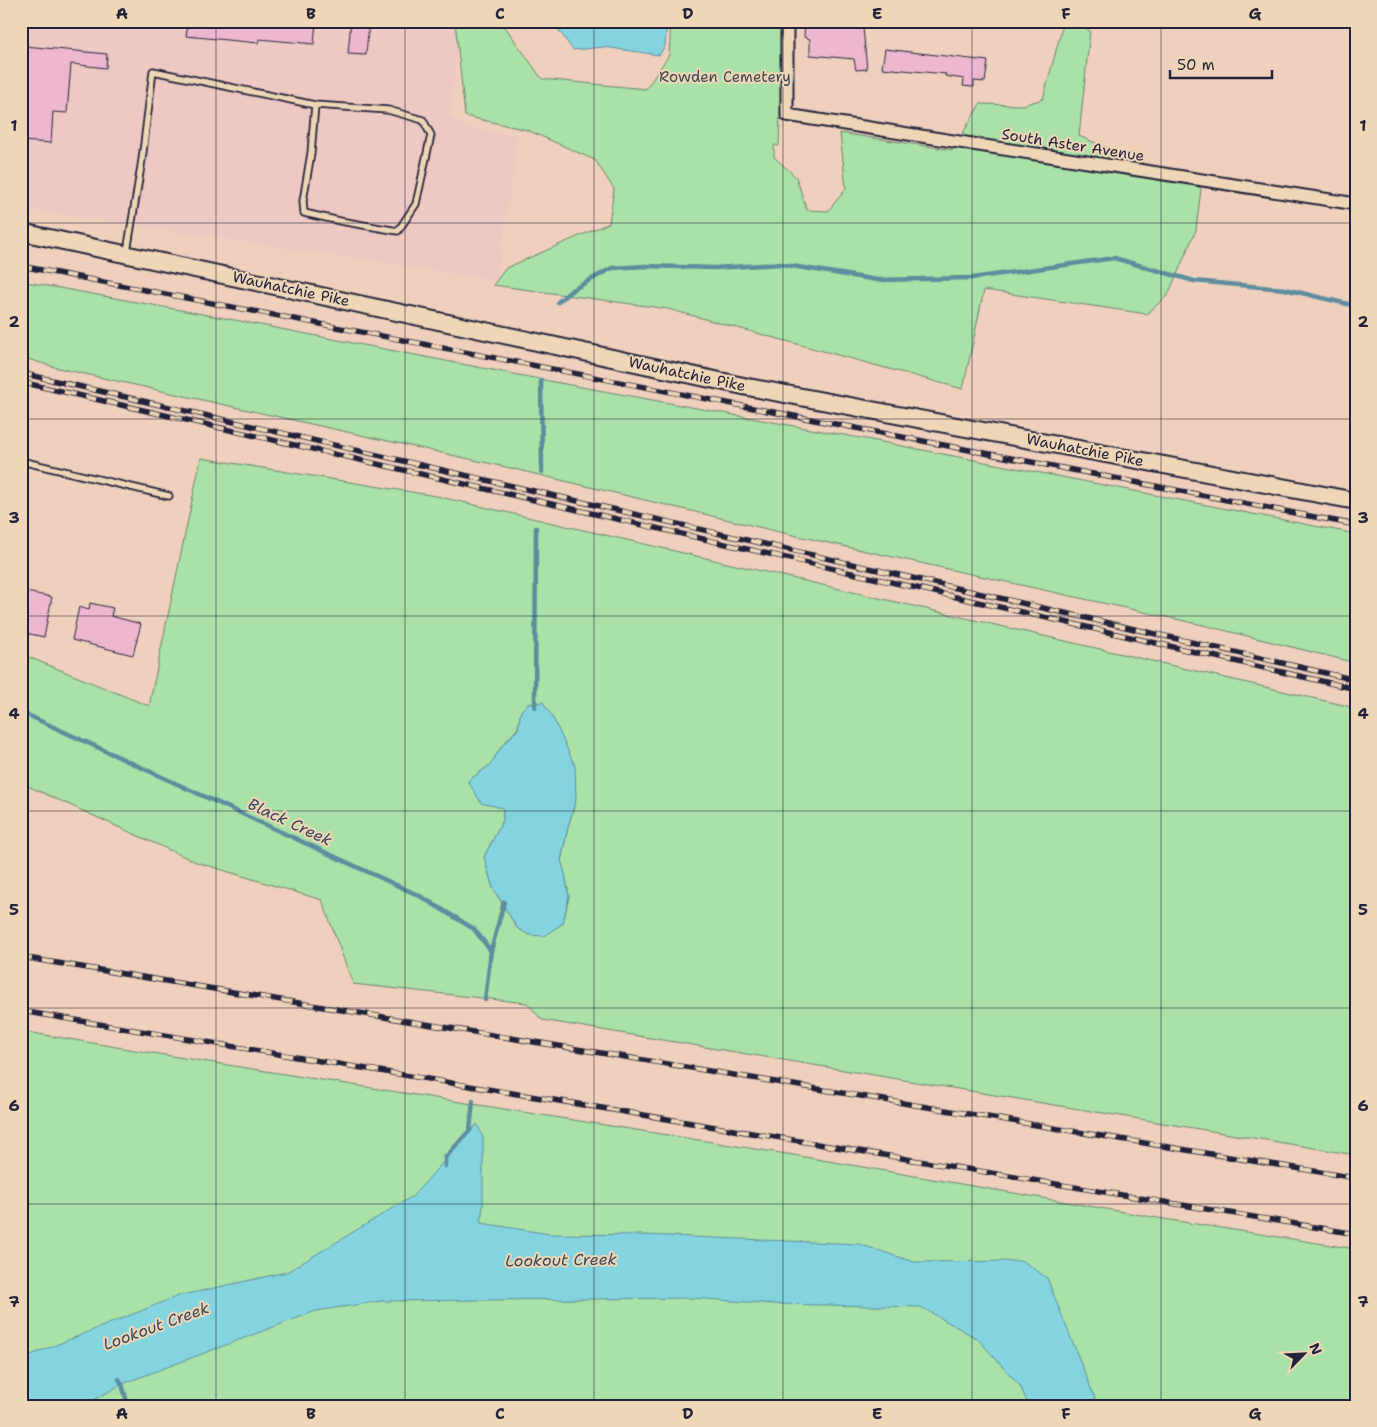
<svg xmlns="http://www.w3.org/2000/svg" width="1377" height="1427" font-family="'Shantell Sans',sans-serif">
  <rect width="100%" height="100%" fill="#efd0bc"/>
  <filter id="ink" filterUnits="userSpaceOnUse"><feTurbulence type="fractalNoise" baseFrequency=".02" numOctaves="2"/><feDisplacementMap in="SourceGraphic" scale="10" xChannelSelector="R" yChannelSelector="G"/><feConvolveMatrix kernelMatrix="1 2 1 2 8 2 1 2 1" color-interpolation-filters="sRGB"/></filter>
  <g filter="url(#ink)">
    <path fill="#eec8c2" d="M21,21H461L450,115L467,128L518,136L497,280L21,208Z"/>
    <g fill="#a9e1a6" stroke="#668270" fill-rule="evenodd">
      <path d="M455,21H501L542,79L646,89L669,55L671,21H783L779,146L774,145V157L796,177L807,210L828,211L846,189L840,133L953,150L980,104L1023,105L1043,99L1064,21H1074L1090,31L1079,136L1201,188L1196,230L1168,295L1147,314L984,290L963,389L668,309L493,285L506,268L609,223L614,189L595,160L527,130L465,116Z"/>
      <path d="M21,281L224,318L565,384L871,440L1356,534V663L1203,625L788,534L510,468L58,368L21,357Z"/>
      <path d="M201,458L436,496L1356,708V1155L542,1020L527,1003L353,984L322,900L196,862L21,783V654L149,706ZM521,711L576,799L568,827L561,861L565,874L569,896L563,923L544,936L517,928L493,888L484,857L503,820V808L468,781L490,765L502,746L518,728Z"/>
      <path d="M21,1031L146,1052L793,1155L1164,1219L1356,1249V1406H21Z"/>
    </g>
    <g fill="#84d4e0" stroke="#5d8d9e">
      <path d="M552,21H667L665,46L659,55L604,47L573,50Z"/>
      <path d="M543,702L554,720L575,766L576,799L568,827L561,860L565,874L569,896L563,923L544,936L529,935L517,928L493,888L484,857L503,820V808L481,803L468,781L490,765L502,746L518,729L521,711L527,704Z"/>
      <path d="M477,1124L483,1138V1203L481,1223L549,1234L644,1235L859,1244L914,1262L1023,1261L1047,1278L1098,1406H1029L1020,1386L978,1339L921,1307L775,1304L692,1298L381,1301L316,1311L122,1384L83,1406H21V1359L178,1296L287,1272L413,1196Z"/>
    </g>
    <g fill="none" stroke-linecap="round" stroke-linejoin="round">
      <g stroke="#5d8d9e" stroke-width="4.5">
        <path d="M558,302L572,290L612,268L645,266L715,268L780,264L877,280L972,278L1114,258L1194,281L1285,289L1356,306"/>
        <path d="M541,380L542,472"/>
        <path d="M535,707L536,528"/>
        <path d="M21,712L420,896L474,929L491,951"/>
        <path d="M485,1000L491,951L504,902"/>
        <path d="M445,1166V1158L470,1130L473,1101"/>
        <path d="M119,1379L122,1384L128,1406"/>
      </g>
    </g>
    <g fill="#edb7cf" stroke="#22223b">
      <path d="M188,21H316L314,44L259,39L258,43L186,36Z"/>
      <path d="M351,21H369L366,55L348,54Z"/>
      <path d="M805,21H855V28H863L867,69L856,70L854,59L810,55V39L804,37Z"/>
      <path d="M25,46L107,54L106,68L71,64L67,113L53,112L51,143L21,141V87Z"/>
      <path d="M885,49L988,61L985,82L974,81V87L963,86L964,79L945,76L946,74L882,68Z"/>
      <path d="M21,591L52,597L44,637L21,632Z"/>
      <path d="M90,603L113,608L111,616L141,624L133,655L72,640L79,607L89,610Z"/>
    </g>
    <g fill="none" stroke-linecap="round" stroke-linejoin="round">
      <defs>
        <g id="lane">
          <path d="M127,252L142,160L153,71L315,105L311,153L303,201L304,213L340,221L398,231L416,204L431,135L423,120L388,110L315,105"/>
          <path d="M21,461L169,496"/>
        </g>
        <path id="street" d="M787,21V115L1356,204"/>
        <path id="secondary" d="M21,232L748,387L1356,501"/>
      </defs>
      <use href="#lane" stroke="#22223b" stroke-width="9"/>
      <use href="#street" stroke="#22223b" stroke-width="15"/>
      <use href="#secondary" stroke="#22223b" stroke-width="20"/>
      <use href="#lane" stroke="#efd6b7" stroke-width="5.5"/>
      <use href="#street" stroke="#efd6b7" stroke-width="11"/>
      <use href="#secondary" stroke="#efd6b7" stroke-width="16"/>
      <defs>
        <g id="rail">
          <path d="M21,266L1356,525"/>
          <path d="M21,373L1356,680"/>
          <path d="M21,382L1356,689"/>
          <path d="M21,957L1356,1178"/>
          <path d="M21,1011L1356,1234"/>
        </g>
      </defs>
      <use href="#rail" stroke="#22223b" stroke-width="5.5"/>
      <use href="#rail" stroke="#efd6b7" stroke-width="4" stroke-dasharray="11" stroke-linecap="butt"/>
    </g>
  </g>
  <path fill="none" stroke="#22223b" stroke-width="1" stroke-opacity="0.55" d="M216,21V1406M405,21V1406M594,21V1406M783,21V1406M972,21V1406M1161,21V1406M21,223H1356M21,419H1356M21,616H1356M21,811H1356M21,1008H1356M21,1204H1356"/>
  <g text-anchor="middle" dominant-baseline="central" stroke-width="4" stroke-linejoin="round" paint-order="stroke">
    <g font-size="15" fill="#3d4850" stroke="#efd6b7">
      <text x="725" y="77">Rowden Cemetery</text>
    </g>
    <g font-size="15" fill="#22223b" stroke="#efd6b7">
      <text transform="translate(1073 145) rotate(9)">South Aster Avenue</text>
      <text transform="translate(291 289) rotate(12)">Wauhatchie Pike</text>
      <text transform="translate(687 374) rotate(12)">Wauhatchie Pike</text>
      <text transform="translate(1085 450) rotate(11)">Wauhatchie Pike</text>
    </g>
    <g font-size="16" font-style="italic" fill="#36465c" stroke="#efd6b7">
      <text transform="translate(290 822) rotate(25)">Black Creek</text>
      <text transform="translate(561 1260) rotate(-1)">Lookout Creek</text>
      <text transform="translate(156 1326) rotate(-20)">Lookout Creek</text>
    </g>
  </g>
  <rect width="1377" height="1427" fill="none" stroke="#efd6b7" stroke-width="55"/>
  <g transform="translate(1304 1354) rotate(66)" stroke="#efd6b7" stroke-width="4" paint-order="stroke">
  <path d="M0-4L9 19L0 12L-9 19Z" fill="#22223b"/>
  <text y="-8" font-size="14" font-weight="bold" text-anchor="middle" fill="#22223b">N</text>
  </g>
  <path d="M1170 70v8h102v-8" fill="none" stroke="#22223b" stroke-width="2.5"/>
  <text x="1177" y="70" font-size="15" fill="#22223b" stroke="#efd6b7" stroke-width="4" paint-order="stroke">50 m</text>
  <rect x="28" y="28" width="1322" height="1372" fill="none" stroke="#22223b" stroke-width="2"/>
  <g font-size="16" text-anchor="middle" font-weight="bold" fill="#22223b">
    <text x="122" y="19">A</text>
    <text x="311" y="19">B</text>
    <text x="500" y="19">C</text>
    <text x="688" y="19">D</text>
    <text x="877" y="19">E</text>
    <text x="1066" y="19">F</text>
    <text x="1255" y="19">G</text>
    <text x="14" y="131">1</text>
    <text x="1363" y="131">1</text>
    <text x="14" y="327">2</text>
    <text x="1363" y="327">2</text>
    <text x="14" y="523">3</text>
    <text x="1363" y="523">3</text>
    <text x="14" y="719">4</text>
    <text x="1363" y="719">4</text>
    <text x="14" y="915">5</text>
    <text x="1363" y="915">5</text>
    <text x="14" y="1111">6</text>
    <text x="1363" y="1111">6</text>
    <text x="14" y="1307">7</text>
    <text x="1363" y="1307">7</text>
    <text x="122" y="1419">A</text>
    <text x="311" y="1419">B</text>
    <text x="500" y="1419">C</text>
    <text x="688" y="1419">D</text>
    <text x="877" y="1419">E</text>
    <text x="1066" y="1419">F</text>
    <text x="1255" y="1419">G</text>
  </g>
</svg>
